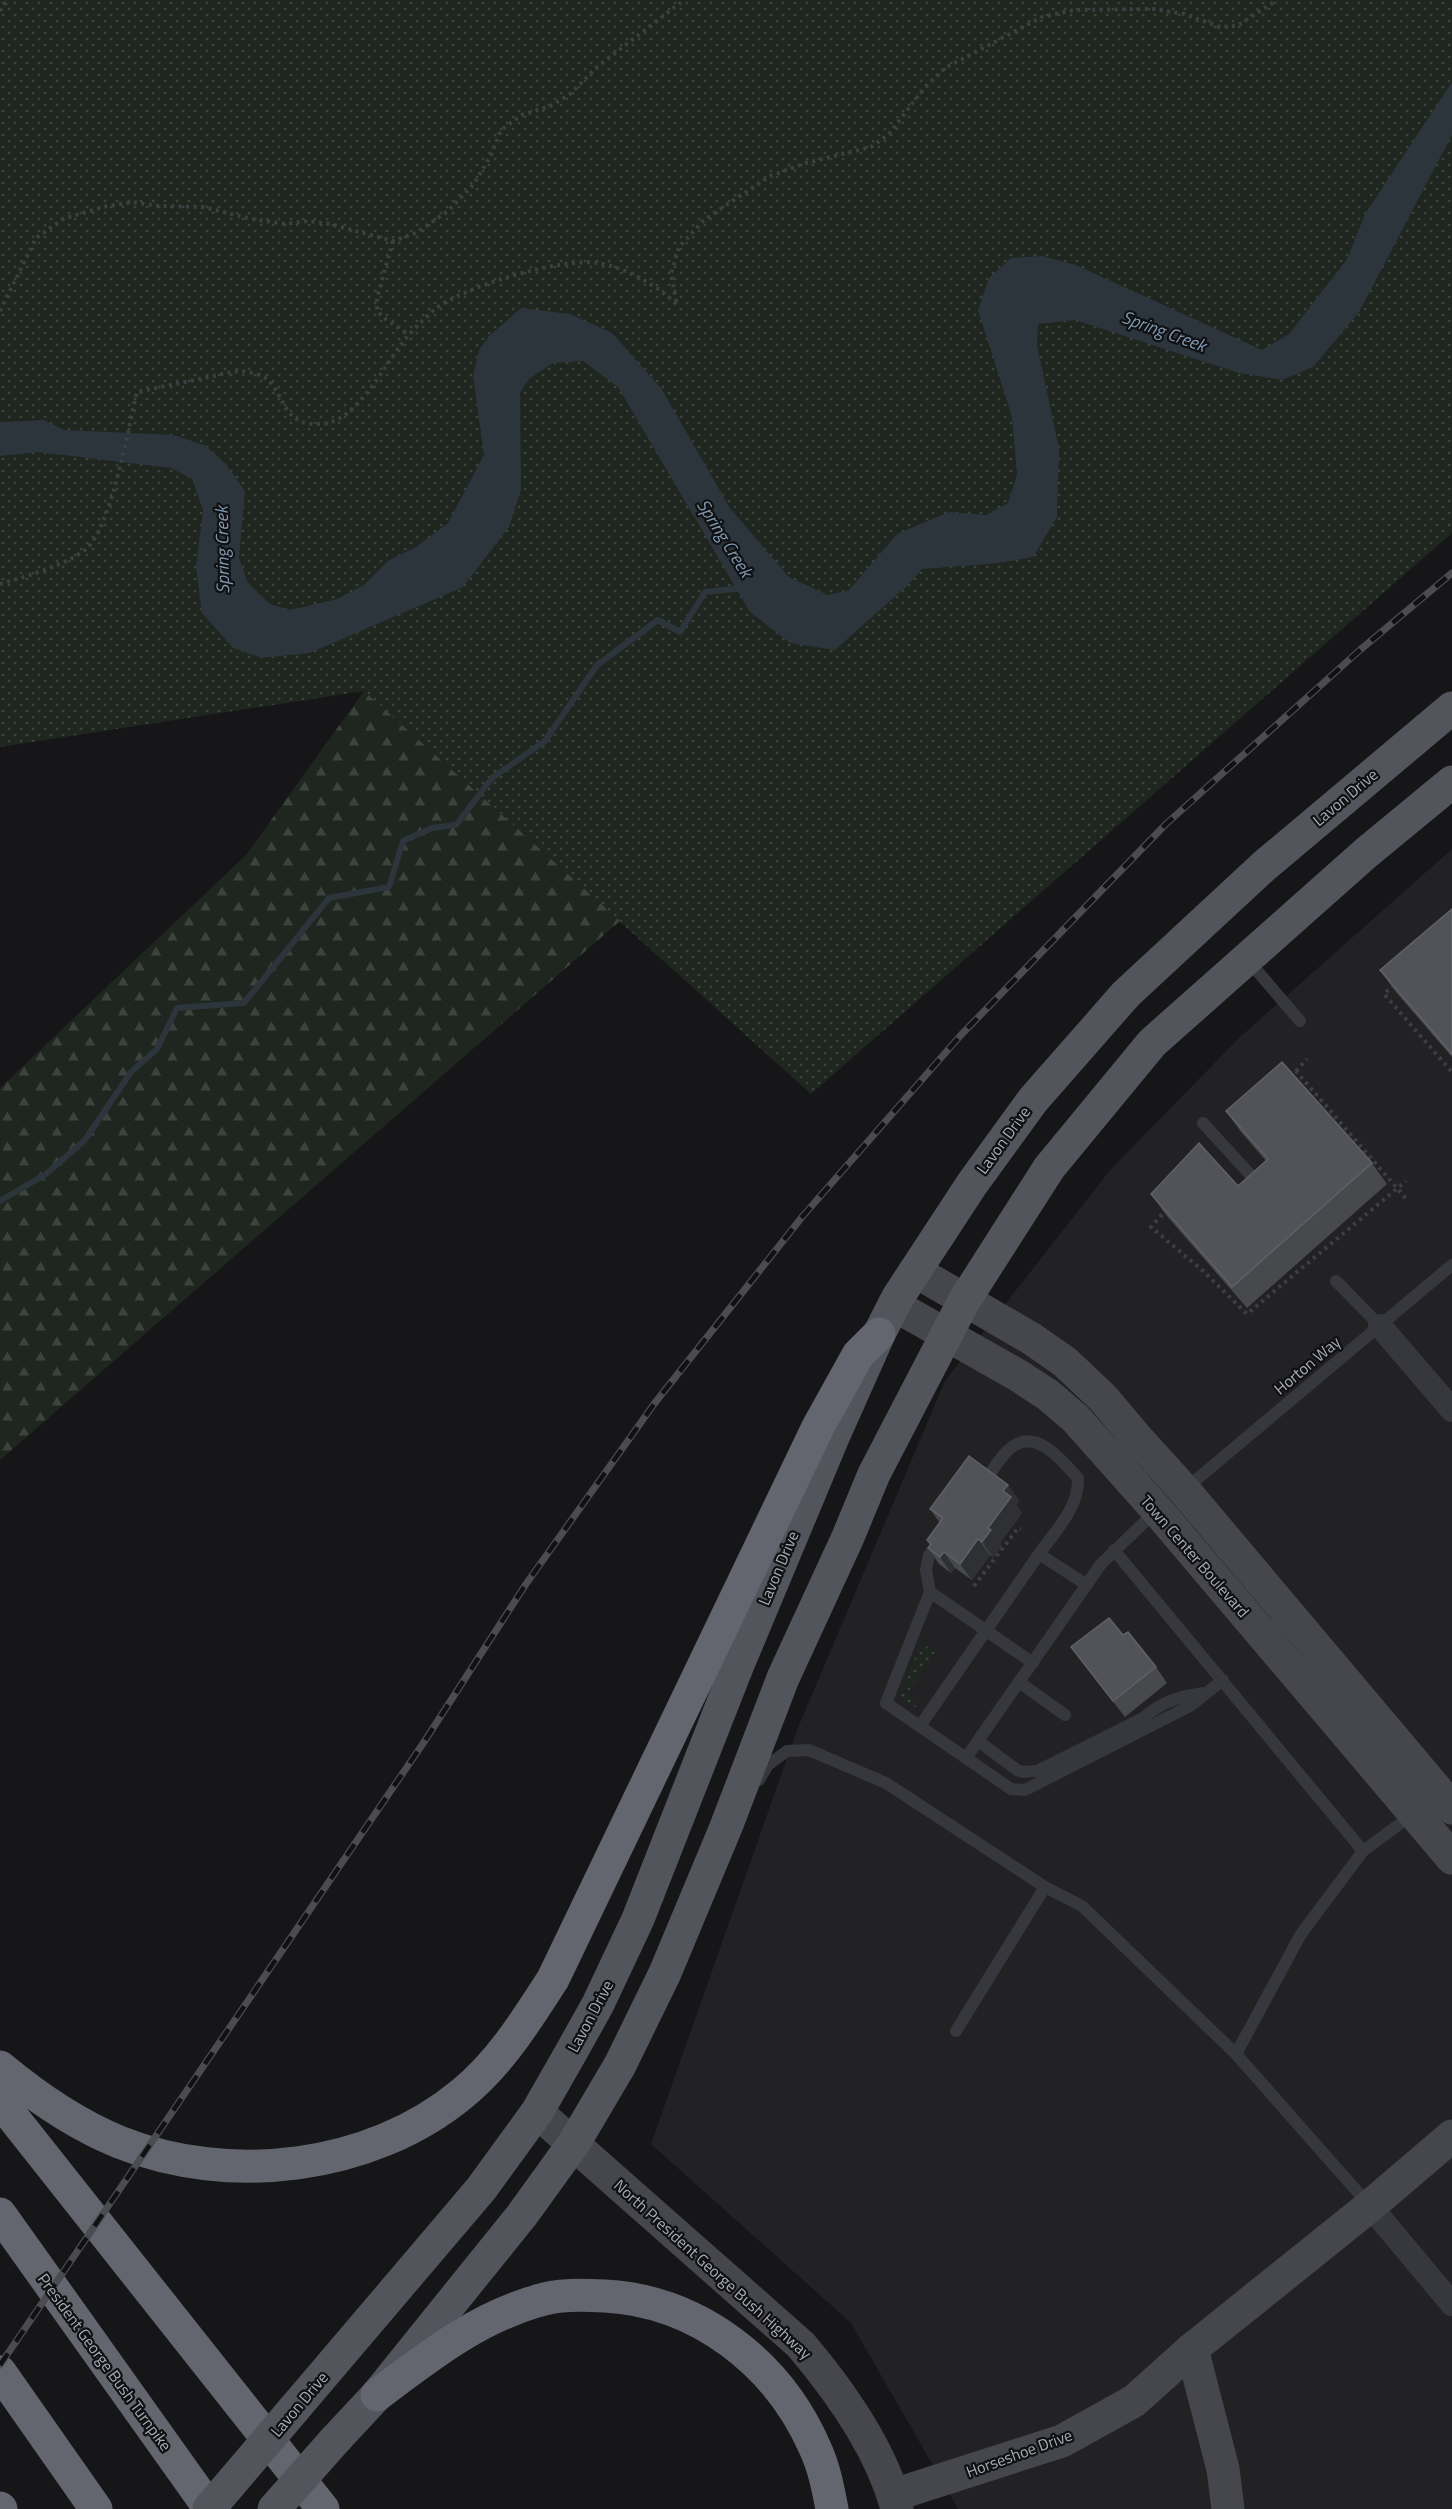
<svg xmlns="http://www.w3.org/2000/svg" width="1452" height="2509" font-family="'Titillium Web',sans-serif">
  <defs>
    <pattern id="grass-dots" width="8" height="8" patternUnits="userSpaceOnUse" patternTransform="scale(1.5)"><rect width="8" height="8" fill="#1e261f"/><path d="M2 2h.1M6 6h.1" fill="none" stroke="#3c433d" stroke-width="1.8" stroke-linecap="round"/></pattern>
    <pattern id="forest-firs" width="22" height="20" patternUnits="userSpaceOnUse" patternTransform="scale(1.5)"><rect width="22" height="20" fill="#1e261f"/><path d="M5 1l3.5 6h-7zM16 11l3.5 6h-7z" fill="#3c433d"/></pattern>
  </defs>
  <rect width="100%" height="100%" fill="#161618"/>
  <path fill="#222225" d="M1452,849V2509H958L851,2323L651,2144L797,1730L945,1381L1111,1169L1240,1037Z"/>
  <g fill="url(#grass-dots)">
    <path d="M0,0H1452V533L811,1094L364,691L0,747Z"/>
    <path d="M921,1643L935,1652L907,1694L918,1703L917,1707H914L900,1697Z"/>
  </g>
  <path fill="url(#forest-firs)" d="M364,691L620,921L0,1460V1088L246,855Z"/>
  <path fill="#2c353c" d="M1452,82V135L1359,312L1313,367L1282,380L1239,373L1075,320L1038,324L1037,345L1059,448L1057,517L1033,557L999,563L922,569L908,585L835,650L790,643L750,612L618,387L583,361L553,363L529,379L520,393L521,490L509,527L463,587L310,653L262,658L233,648L202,613L196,567L203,510L192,479L171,468L38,452L0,456V422L44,420L64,430L174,435L206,446L226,464L245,491L239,558L248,583L270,604L290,610L337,599L364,585L389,560L416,547L448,523L484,455L473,376L479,350L489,336L521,308L570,314L612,333L661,388L730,508L789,577L828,595L849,590L897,534L949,512L986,515L1008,503L1017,475L1012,417L978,310L989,278L1011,258L1042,256L1076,265L1262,350L1289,334L1347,259L1365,214Z"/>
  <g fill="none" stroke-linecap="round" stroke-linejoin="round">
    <path stroke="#2c353c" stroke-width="6" d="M0,1201L46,1174L85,1140L131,1072L157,1049L177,1008L244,1003L329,898L389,887L403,841L432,828L456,825L492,778L545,741L597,665L658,620L680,632L705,592L744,588"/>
    <g stroke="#3d3f44" stroke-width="4" stroke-dasharray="3 4.5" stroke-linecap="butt">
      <path d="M0,11L8,0"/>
      <path d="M393,241L377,298V311L384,318L409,335"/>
      <path d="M0,311L36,238L63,219L103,207L132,202L159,206L203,207L252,219L285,224L308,221L330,224L393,241L416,233L448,211L474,184L491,155L501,130L522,115L550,106L569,95L597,67L684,0"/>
      <path d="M0,584C24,577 67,565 86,549C112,526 128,428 137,392C161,387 185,382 209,377C219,375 229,372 240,371C245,371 257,374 262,376C287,390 278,427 322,424C358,422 386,361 408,336C416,327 425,318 434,310C462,287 562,257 598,263C624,267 659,286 677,305L671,274L679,247L704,220L770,176L806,163L871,147L889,134L925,87L945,68L1042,17L1074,10L1153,9L1184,14L1220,27L1237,26L1277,0"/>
      <path d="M1394,985L1384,994L1452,1072"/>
      <path d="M1296,1071L1307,1059"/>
      <path d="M1291,1077L1296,1071L1408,1201"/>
      <path d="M1167,1209L1151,1227L1202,1270L1247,1314L1406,1181"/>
      <path d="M974,1586L1018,1528L1021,1529"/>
    </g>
    <g stroke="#37383d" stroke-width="12">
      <path d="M1247,959L1300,1021"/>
      <path d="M1203,1123L1256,1181"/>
      <path d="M1336,1281L1380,1326"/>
      <path d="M983,1485C991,1473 1000,1456 1012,1447C1037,1428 1062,1461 1078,1478C1079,1508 1056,1530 1039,1554"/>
      <path d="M1184,1490L1452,1265"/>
      <path d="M940,1542L929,1555L926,1570L930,1592L886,1703L966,1758L1101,1564L1156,1511"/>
      <path d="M1114,1550L1363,1851L1412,1815"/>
      <path d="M930,1592L1033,1663"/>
      <path d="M1019,1682L1065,1715"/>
      <path d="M920,1726L1039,1554L1087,1585"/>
      <path d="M978,1741L1017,1770L1023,1772L1037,1771L1143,1718C1162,1702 1179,1696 1204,1693"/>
      <path d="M966,1758L1011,1789L1025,1790L1190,1706L1223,1680"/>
      <path d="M759,1780L768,1765L787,1751L809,1750L886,1783L1045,1887L1082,1906L1236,2054"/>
      <path d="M1363,1851L1301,1934L1236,2054L1370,2206"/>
      <path d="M956,2031L1045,1887"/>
    </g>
    <g stroke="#37383d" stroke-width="24">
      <path d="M1380,1326L1452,1410"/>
      <path d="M1370,2206L1452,2304"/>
    </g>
    <g stroke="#45474d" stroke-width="33">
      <path d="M915,1271L1032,1339L1065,1362L1103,1398L1135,1436L1184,1490L1452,1808"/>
      <path d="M894,1305L1019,1376L1048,1395L1076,1419L1157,1510L1452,1858"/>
      <path d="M537,2112L801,2345C839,2390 882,2451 897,2509"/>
      <path d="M1192,2349L1223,2469L1228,2509"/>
      <path d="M894,2495L1062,2441L1134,2401L1192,2349L1370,2206L1452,2136"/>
    </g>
    <g stroke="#53555c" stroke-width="33">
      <path d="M294,2409L481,2189L537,2112L569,2056L598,2004L638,1919L737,1667L834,1435L879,1334L898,1297L972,1184L1033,1100L1126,994L1264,866L1452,708"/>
      <path d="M335,2440L377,2395L522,2215L574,2143L620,2065L665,1973L726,1827L783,1678L848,1537L874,1474L964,1301L1049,1168L1152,1043L1366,853L1452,782"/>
    </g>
    <g stroke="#63666e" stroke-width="33">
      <path d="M0,2067C36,2097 75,2124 119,2142C229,2186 371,2170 463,2093C501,2062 527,2019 553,1979L818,1427L858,1355L879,1334"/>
      <path d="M0,2101L323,2509"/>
      <path d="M0,2214L210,2509"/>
      <path d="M0,2372L96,2509"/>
      <path d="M377,2395C428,2357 475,2319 537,2301C558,2294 582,2295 605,2296C698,2301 778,2363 815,2448C824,2467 828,2488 832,2509"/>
      <path d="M0,2508L1,2509"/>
    </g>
    <defs>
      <path id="rail" d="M0,2365L424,1742L526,1584L654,1404L802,1217L960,1036L1166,824L1360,650L1452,573"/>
    </defs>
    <use href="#rail" stroke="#4a4c52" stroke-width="7"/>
    <use href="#rail" stroke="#111113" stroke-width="4.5" stroke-dasharray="14" stroke-linecap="butt"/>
    <g stroke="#53555c" stroke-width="33">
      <path d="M209,2509L294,2409"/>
      <path d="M274,2509L335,2440"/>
    </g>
  </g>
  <g fill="#47494d">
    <path d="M1452,909V1057L1395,991L1380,970Z"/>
    <path d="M1226,1111L1372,1163L1387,1184L1247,1308L1166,1215L1151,1194L1238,1186L1266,1161L1241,1132Z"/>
    <path d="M1008,1485L1019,1501L1016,1505L1022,1513L1000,1543L1002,1546L993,1558L990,1555L972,1580L955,1568L951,1573L939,1564L928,1548L930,1545L927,1540L940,1523L930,1509Z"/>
    <path d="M1123,1635L1156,1667L1167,1683L1125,1717L1083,1663L1071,1647Z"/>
  </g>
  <g fill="#2f3033">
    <path d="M1008,1485L1019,1501L1016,1505L1022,1513L1000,1543L1002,1546L993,1558L982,1542L1003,1491Z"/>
    <path d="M978,1539L990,1555L972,1580L960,1564Z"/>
    <path d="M944,1552L955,1568L951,1573L940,1557Z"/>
  </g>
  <g fill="#525359" stroke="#5f6168" stroke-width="1.5">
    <path d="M1452,909V1054L1380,970Z"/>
    <path d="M1282,1062L1372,1163L1232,1287L1151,1194L1199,1143L1238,1186L1268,1159L1226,1111Z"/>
    <path d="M969,1456L1008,1485L1003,1491L1011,1497L988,1528L991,1530L982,1542L978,1539L960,1564L944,1552L940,1557L928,1548L931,1544L927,1540L943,1518L930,1509Z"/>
    <path d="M1109,1618L1123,1635L1128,1632L1156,1667L1113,1701L1071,1647Z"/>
  </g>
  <g text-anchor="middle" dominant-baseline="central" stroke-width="4.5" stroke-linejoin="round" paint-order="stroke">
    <g font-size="16" fill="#a8adb8" stroke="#111113">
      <text transform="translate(1345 797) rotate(-40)">Lavon Drive</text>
      <text transform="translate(1003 1140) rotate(-54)">Lavon Drive</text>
      <text transform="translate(1307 1365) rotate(-40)">Horton Way</text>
      <text transform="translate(1195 1556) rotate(49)">Town Center Boulevard</text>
      <text transform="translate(778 1568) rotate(-67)">Lavon Drive</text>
      <text transform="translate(590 2016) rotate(-62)">Lavon Drive</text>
      <text transform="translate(713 2269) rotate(42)">North President George Bush Highway</text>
      <text transform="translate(105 2362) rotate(54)">President George Bush Turnpike</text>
      <text transform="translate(299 2404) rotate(-50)">Lavon Drive</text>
      <text transform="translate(1019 2453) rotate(-20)">Horseshoe Drive</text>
    </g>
    <g font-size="18" font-style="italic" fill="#7f9bb3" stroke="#111113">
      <text transform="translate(1164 331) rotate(20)">Spring Creek</text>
      <text transform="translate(725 538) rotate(58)">Spring Creek</text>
      <text transform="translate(222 550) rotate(-91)">Spring Creek</text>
    </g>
  </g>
</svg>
